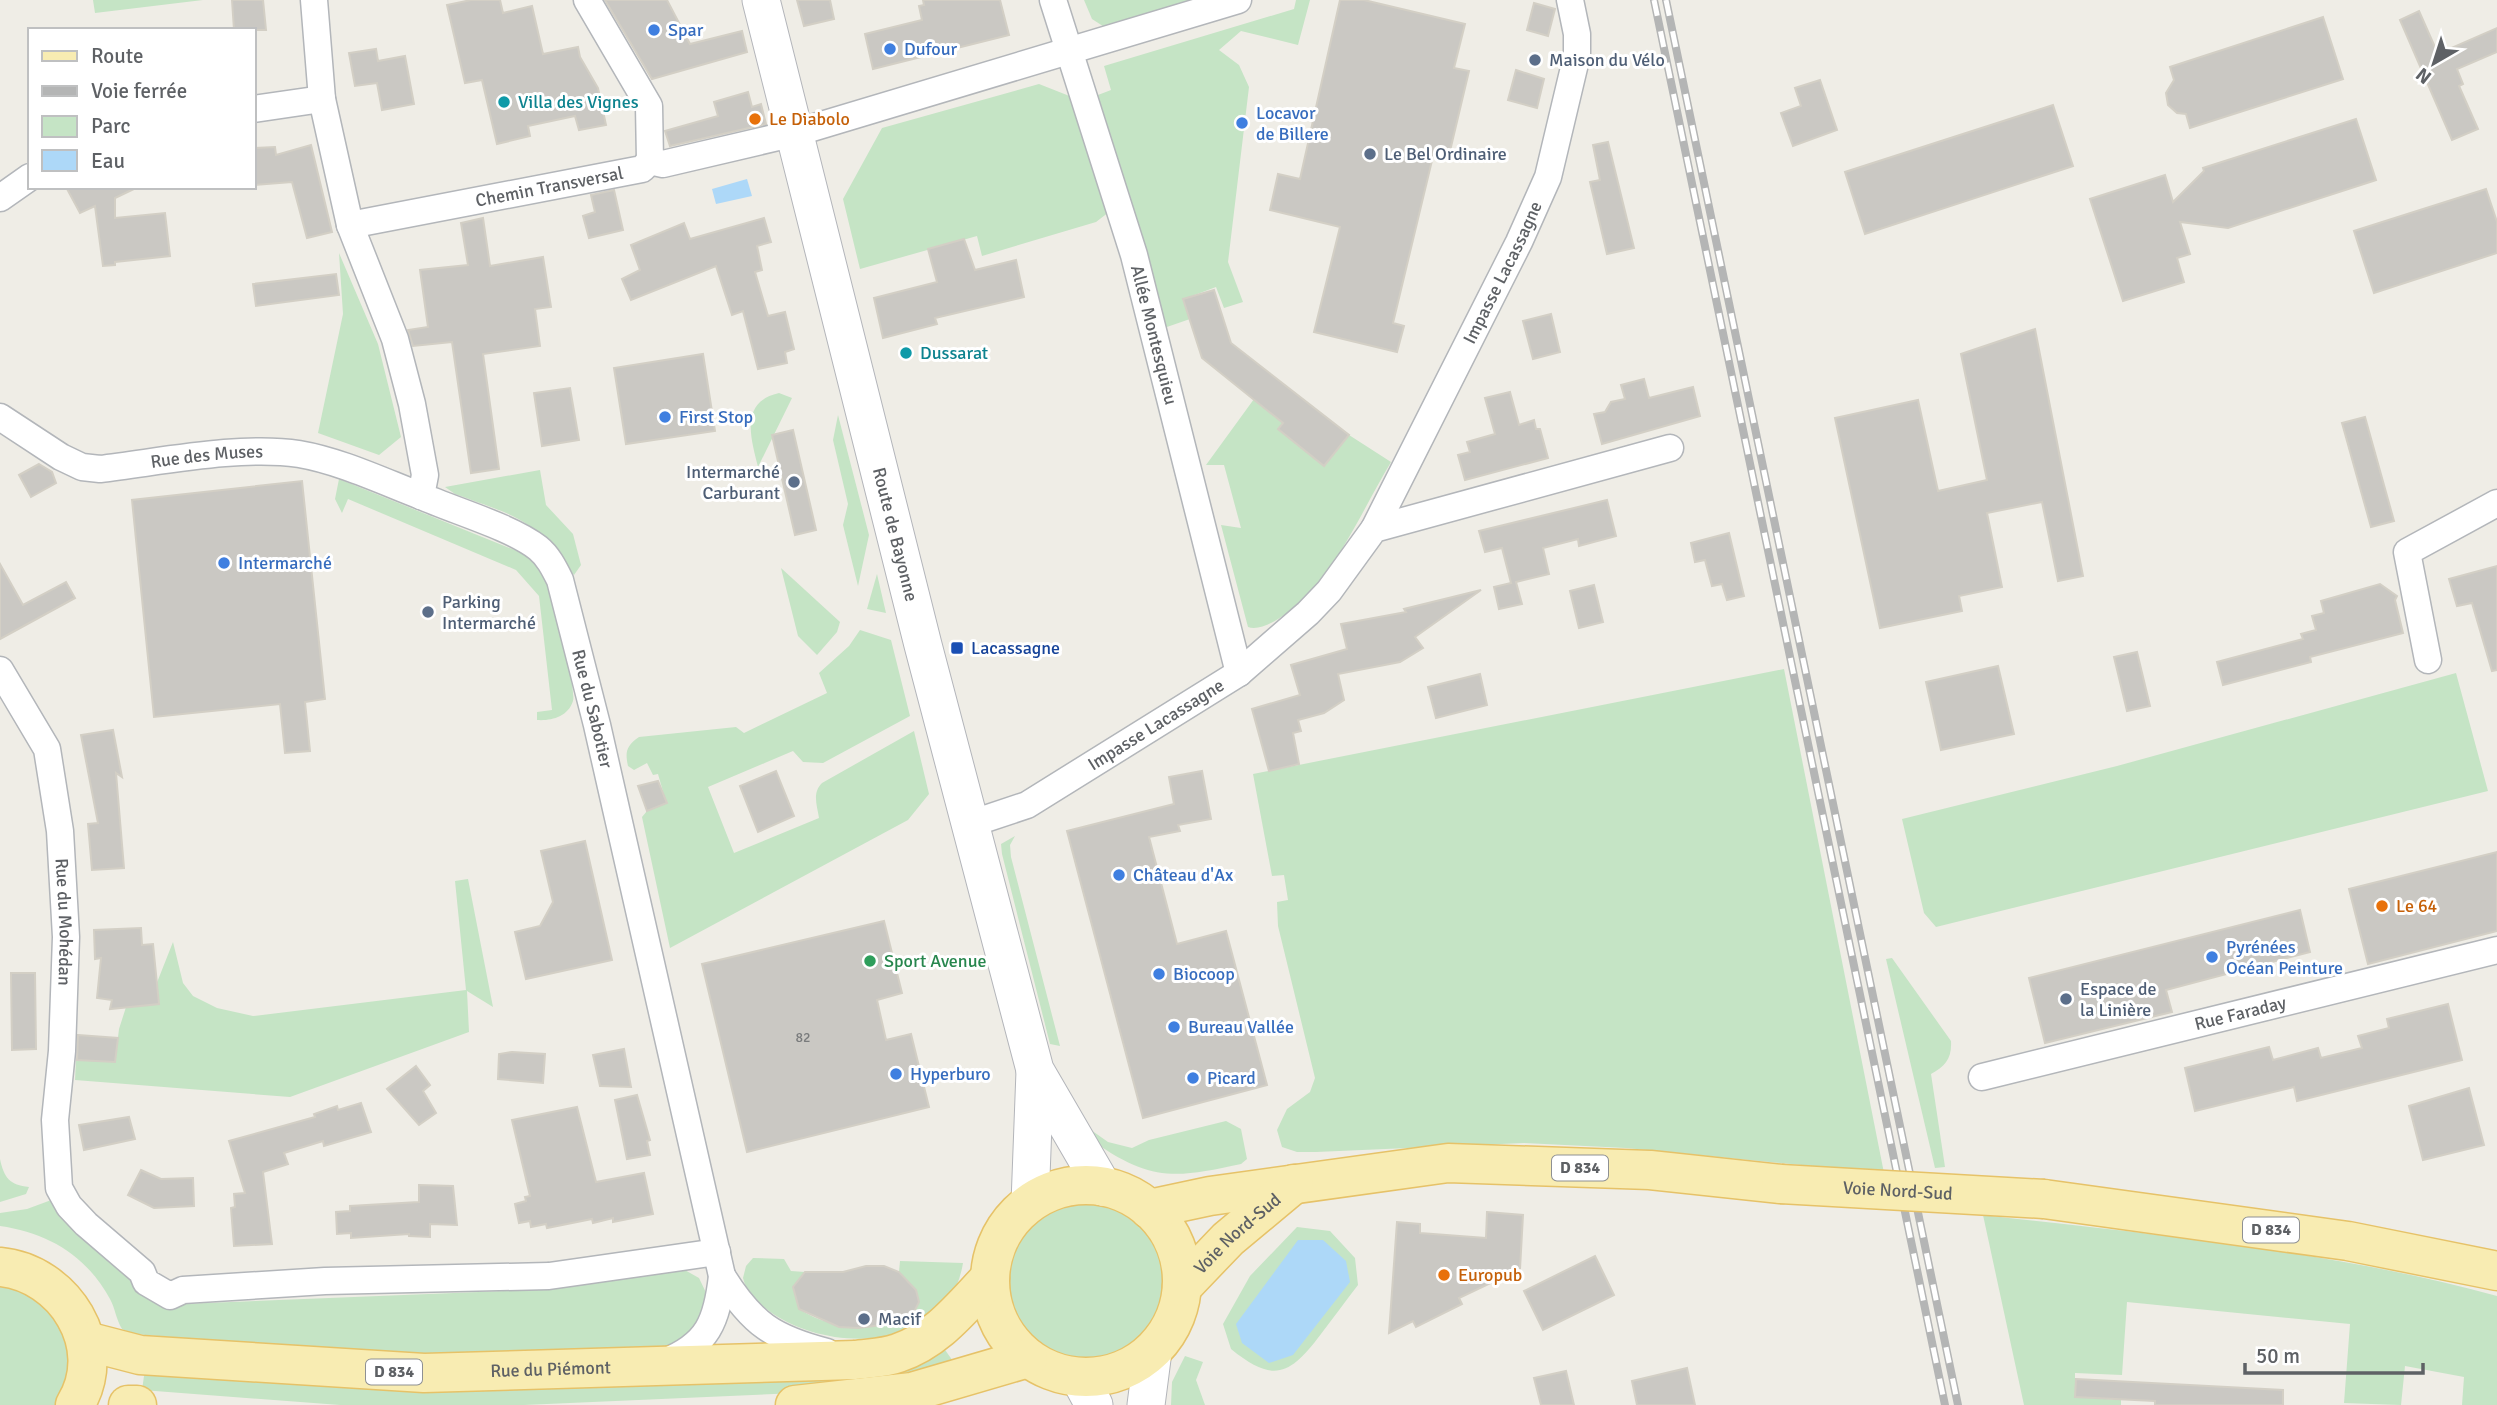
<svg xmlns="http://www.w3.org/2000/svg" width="2497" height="1405" font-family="Signika,sans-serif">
  <rect width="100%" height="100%" fill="#efede6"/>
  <g fill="#c5e4c5">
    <path d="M93,0H203L95,13Z"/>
    <path d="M1084,0H1209L1109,30L1092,19Z"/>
    <path d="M1296,0H1310L1298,45L1241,31L1219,50L1239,65L1249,87L1228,262L1243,302L1224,308L1216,287L1184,299L1190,319L1164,328L1098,95L1111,90L1104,66L1294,9Z"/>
    <path d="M1039,84L1072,97L1109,212L1096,222L982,256L977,236L860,269L843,199L882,128Z"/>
    <path d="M339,253L378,344L401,437L379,455L318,433L343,314Z"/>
    <path d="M779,393L792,398L758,467C751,438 739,402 779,393Z"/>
    <path d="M1254,399L1283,423L1278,428L1324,466L1349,435L1391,462C1369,499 1350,540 1325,575C1313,593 1269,635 1248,627L1221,525L1241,528L1224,465H1206Z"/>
    <path d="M838,415L869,535L858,586L843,525L848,504L833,440Z"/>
    <path d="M540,470L546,505L573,534L581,565L574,575C534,518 518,517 455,494L445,487Z"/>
    <path d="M339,479L522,553C530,558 538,562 543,570C551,586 577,688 573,701C568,717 551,721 537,720V712L552,710L539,596L516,570L348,499L342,513L335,499Z"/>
    <path d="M781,568L840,622L837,632L817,655L798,636Z"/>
    <path d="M877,574L886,613L867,609Z"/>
    <path d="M860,630L891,640L910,716L823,763L803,762L793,751L708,787L734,853L819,818C817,805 812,793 822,783L914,731L929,794L908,820L670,948L642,817L647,811L666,802L658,774L653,775L647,763L634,770L628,766C625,752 626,746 639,737L736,727L744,733L827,693L819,673L849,646Z"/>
    <path d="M1784,669L1884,1173L1626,1148L1524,1143L1316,1152H1297L1282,1147L1277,1130L1287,1109L1310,1092L1315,1078L1278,926L1277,902L1288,900L1284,875L1272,876L1253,774Z"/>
    <path d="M2456,673L2488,791L1936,927L1924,913L1902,819L2117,766Z"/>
    <path d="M1015,836L1010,845L1011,857L1060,1046L1050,1044L1002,854L1001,844Z"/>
    <path d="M468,879L493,1007L467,991L469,1032L290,1097L75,1080L76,1060L115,1062L119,1029L127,1004H158L156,985L173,942L183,983L193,996L217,1008L253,1016L466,990L455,881Z"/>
    <path d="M1892,958L1951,1041C1952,1059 1945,1066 1931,1074L1945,1167L1935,1168L1886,959Z"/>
    <path d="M1226,1121L1241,1129L1247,1159L1241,1164C1176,1178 1152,1182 1094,1142L1091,1130L1108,1142L1132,1148L1149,1140Z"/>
    <path d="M0,1159C4,1178 10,1185 29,1187L26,1194L0,1202Z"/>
    <path d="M54,1199L70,1227L161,1301L182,1304L531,1290L683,1269L699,1278L710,1301L704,1322L672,1350L439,1358L133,1334L122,1329C116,1319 115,1308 110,1299C86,1255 48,1233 0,1226V1213L27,1209Z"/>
    <circle cx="1087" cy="1280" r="80"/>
    <path d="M1983,1215C2156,1235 2329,1250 2497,1296V1405H2462L2464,1377L2405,1366L2401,1405L2344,1403L2350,1324L2127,1302L2122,1375L2075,1373V1397L2121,1400V1405H2024Z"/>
    <path d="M1297,1227L1330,1231L1355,1258L1358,1285C1345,1302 1333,1318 1321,1334C1290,1375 1274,1384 1231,1349L1223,1324L1250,1276Z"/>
    <path d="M753,1258L784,1259L791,1271L805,1272L793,1287L799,1309C832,1330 861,1328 898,1323L916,1290L899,1272L900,1261L963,1263C949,1352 829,1355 769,1311C758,1303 746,1292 743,1278L746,1266Z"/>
    <path d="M0,1282C39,1288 67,1320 71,1359C72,1375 62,1392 55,1405H0Z"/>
    <path d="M941,1344L957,1367L822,1392L524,1405H340L142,1390L145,1369Z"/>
    <path d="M1185,1356L1203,1362L1196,1380L1205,1405H1171L1172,1382Z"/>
  </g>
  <g fill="#add8f8">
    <path d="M747,179L752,196L716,204L712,189Z"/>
    <path d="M1298,1240H1323L1346,1261L1350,1282L1293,1355L1269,1363L1242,1343L1236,1324Z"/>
  </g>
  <g fill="#cac8c3" stroke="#d3cfc5" stroke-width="2">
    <path d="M232,0H263L266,30H234Z"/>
    <path d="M471,0H500L503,13L532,6L543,54L578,47L580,57L598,88L606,125L579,130L575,116L528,126L530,136L497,144L482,80L465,83L447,5Z"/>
    <path d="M605,0H667L690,44L742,31L747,52L652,79Z"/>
    <path d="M797,0H830L834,19L804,26Z"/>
    <path d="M923,0H1000L1009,35L873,69L865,34L922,20L919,6L924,5Z"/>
    <path d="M1340,0H1364L1465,24L1454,68L1469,71L1450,151L1435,148L1393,323L1404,326L1397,352L1314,332L1340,227L1270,210L1278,174L1300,179Z"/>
    <path d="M1534,3L1555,9L1548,36L1527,30Z"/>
    <path d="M2419,11L2438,54L2497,28V52L2457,69L2463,84L2459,86L2478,129L2452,140L2400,20Z"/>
    <path d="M2323,17L2343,79L2190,128L2186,114L2177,113L2168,105L2166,93L2174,80L2170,67Z"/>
    <path d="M376,49L378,61L405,56L414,104L382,110L377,83L355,86L349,53Z"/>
    <path d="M1516,70L1544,79L1537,108L1508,100Z"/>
    <path d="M1820,80L1837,130L1793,146L1781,113L1801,106L1795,88Z"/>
    <path d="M748,92L752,107L761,104L766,124L670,146L665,131L718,116L714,102Z"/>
    <path d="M2053,105L2073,166L1865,234L1845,172Z"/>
    <path d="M2356,119L2376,180L2228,228L2180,222L2190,254L2177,258L2184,282L2123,301L2090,199L2165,175L2173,202L2204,171L2203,168Z"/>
    <path d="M1608,142L1634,248L1607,254L1590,182L1600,180L1593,145Z"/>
    <path d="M311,145L332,232L307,238L292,182L254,185V148L275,147L276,155Z"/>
    <path d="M66,187H138L115,198V218L165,213L170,256L115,262V265L103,266L95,206L80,213Z"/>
    <path d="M2486,189L2497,222V253L2374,293L2354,231Z"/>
    <path d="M614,190L623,230L589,238L583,216L595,212L591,195Z"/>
    <path d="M483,218L490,266L543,257L551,307L535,309L540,346L483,354L499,469L471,473L452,342L413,346L408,330L428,327L420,270L468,265L461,223Z"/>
    <path d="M764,218L771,242L757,246L762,270L755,272L768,316L785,312L794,349L785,352L787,363L758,369L743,311L732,315L716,266L631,300L622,279L640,270L631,245L684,223L690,239Z"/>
    <path d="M964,239L975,270L1016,260L1024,297L935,318L937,324L883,338L874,298L937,282L928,249Z"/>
    <path d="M336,274L339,295L256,306L253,284Z"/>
    <path d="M1214,290L1231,343L1349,435L1324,466L1278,429L1283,423L1202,358L1183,299Z"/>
    <path d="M1551,314L1560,352L1533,359L1523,321Z"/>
    <path d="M2035,329L2083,576L2058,581L2042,502L1987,513L2002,587L1959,596L1962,611L1880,628L1835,418L1918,400L1938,491L1987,480L1961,354Z"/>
    <path d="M703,354L715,431L626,444L614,368Z"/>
    <path d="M1644,379L1649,398L1693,387L1700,416L1602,444L1594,414L1605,412L1611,402L1625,399L1621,385Z"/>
    <path d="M570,388L579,440L542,446L534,393Z"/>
    <path d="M1510,392L1519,425L1534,420L1536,429H1540L1548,458L1465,480L1458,455L1470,452L1467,442L1495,434L1485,398Z"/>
    <path d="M2365,417L2394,521L2371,527L2342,423Z"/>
    <path d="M793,430L816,530L795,535L772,435Z"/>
    <path d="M39,464L52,472L56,483L31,497L19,475Z"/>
    <path d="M302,481L325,699L305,702L310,751L285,753L280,704L154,717L132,500Z"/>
    <path d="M1607,500L1616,536L1579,546L1578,539L1543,548L1549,574L1516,582L1522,604L1499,609L1494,587L1511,583L1502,548L1485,552L1479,531Z"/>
    <path d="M1729,533L1744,596L1727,600L1722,584L1712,586L1705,560L1695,562L1691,543Z"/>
    <path d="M0,564L23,605L66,582L75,598L0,639Z"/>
    <path d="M2497,566V670L2492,671L2472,603L2457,606L2449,579Z"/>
    <path d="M2380,584L2397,596L2395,600L2403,633L2310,657L2311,662L2223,685L2217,662L2303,639L2301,634L2316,630L2312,616L2324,613L2321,601Z"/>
    <path d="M1594,585L1603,622L1579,628L1570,591Z"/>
    <path d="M1481,590L1415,637L1423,648L1400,662L1338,674L1344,700L1324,713L1298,720L1301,731L1293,733L1299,764L1269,771L1252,709L1300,695L1291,665L1347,649L1341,624L1406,612L1404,609Z"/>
    <path d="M2137,652L2150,706L2127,711L2114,657Z"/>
    <path d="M1998,666L2014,734L1941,750L1926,682Z"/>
    <path d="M1480,674L1487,705L1436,718L1428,687Z"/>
    <path d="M113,730L122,777L116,773L124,868L92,870L88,824L98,823L81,735Z"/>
    <path d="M776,771L794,816L758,832L740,786Z"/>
    <path d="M1202,771L1211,819L1178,825L1180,831L1149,837L1177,944L1226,931L1267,1085L1143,1118L1067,831L1174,804L1169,777Z"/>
    <path d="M658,781L667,803L647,811L638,786Z"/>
    <path d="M585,841L612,960L526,979L515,932L540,926L553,902L541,851Z"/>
    <path d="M2497,852V931L2368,964L2349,889Z"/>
    <path d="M2300,910L2310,952L2166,990L2172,1012L2045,1043L2029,978Z"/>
    <path d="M884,921L902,993L877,1000L886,1040L911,1034L929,1107L747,1152L702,964Z"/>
    <path d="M141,928L142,945L153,944L159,1004L110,1009L112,1000L97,998L101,958L95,959L94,930Z"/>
    <path d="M11,973H35L36,1049L12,1050Z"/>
    <path d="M2448,1004L2462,1060L2297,1101L2294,1087L2195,1111L2185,1068L2269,1047L2273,1060L2318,1048L2321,1058L2362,1048L2358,1036L2389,1028L2387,1019Z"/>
    <path d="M78,1035L118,1038L115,1062L77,1060Z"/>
    <path d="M624,1049L631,1087L600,1086L593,1055Z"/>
    <path d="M512,1052L545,1054L543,1083L498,1079L499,1054Z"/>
    <path d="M416,1066L430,1085L423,1091L436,1113L419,1125L387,1089Z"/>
    <path d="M2469,1088L2484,1145L2423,1160L2409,1106Z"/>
    <path d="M637,1095L650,1140L647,1141L650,1155L627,1159L615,1100Z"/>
    <path d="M361,1103L371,1132L324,1146L323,1141L284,1153L288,1164L263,1172L272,1244L234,1246L231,1208L235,1207L234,1194L245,1193L229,1141L315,1117L314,1114L337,1106L338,1110Z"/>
    <path d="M577,1107L596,1182L644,1173L653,1214L613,1222V1218L593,1223L592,1219L547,1228L546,1224L531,1227L530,1221L519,1223L515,1204L526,1201L525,1197L530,1196L512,1120Z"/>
    <path d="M129,1117L135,1139L84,1150L79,1125Z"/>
    <path d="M141,1170L161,1179L193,1178L194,1206L154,1208L128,1195Z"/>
    <path d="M419,1185L453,1186L457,1225L430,1224V1237L409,1236V1234L351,1238V1233L337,1234L336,1212L350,1211V1206L419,1202Z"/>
    <path d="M1487,1212L1523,1215L1520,1269L1459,1298L1462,1304L1416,1327L1413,1321L1389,1333L1397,1222L1420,1224V1233L1486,1238Z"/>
    <path d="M1595,1256L1614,1295L1543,1330L1524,1291Z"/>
    <path d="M866,1266H884L899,1272L916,1290L919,1302L913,1314L898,1323L858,1328L839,1327L799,1309L793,1287L805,1272H843Z"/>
    <path d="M1687,1368L1695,1405H1637L1632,1381Z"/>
    <path d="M1566,1371L1574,1405H1541L1534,1378Z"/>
    <path d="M2076,1379L2283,1390V1405H2155V1401L2075,1397Z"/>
  </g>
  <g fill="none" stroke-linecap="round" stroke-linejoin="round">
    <defs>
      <g id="minor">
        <path id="s1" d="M314,0L322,99L350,225L395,339L412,404L425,475L421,496C455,511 511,527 538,548C548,556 554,568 560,580L597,725L722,1276C717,1321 708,1345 664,1362"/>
        <path d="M587,0L649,106L650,161"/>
        <path id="s2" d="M1053,0L1134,255L1239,673"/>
        <path d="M254,109L322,99"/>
        <path d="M0,198L30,177"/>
        <path id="s3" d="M350,225L642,169L650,161L663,164L795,133L1238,0"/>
        <path id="s4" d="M0,417L61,457L82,467L100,469C160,462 240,445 299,454C340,461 382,481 421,496"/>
        <path id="s5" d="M1374,529L1519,242L1548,177L1577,55V34L1570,0"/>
        <path d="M2428,660L2407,552L2497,503"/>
        <path id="s6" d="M0,670L47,749L60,831L66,937L62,1051L55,1120L59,1188L69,1206L86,1224L142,1272L146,1282L170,1296L183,1290L325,1281L549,1276L717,1252"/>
        <path id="s7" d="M970,824L1027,805L1239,673L1308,613L1329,591L1374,529L1670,448"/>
        <path id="s8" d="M1982,1077L2497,950"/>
        <path d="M722,1276C752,1324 773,1338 827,1352"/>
      </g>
      <g id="secondary">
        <path id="s9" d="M761,0L923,645L1035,1070L1103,1187"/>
        <path d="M1030,1203L1035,1071"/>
        <path d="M1079,1377L1094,1405"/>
        <path d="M1146,1405L1153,1351"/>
      </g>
      <g id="primary">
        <circle cx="1086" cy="1281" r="96"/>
        <path d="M2044,1199L2348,1241L2497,1271"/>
        <path d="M1149,1209L1210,1196L1448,1163L1650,1170L1781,1184"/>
        <path d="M0,1267C64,1273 111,1346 75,1405"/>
        <path id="s10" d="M1182,1287L1228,1239L1294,1184"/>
        <path id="s11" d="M86,1341L140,1355L424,1373L855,1360C869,1358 885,1358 898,1353C937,1340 962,1307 990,1278"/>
        <path d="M128,1405H137"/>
        <path d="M795,1405L912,1392L1028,1358"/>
      </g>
    </defs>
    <use href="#minor" stroke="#b3b6ba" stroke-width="29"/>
    <use href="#secondary" stroke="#b3b5ba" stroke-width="39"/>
    <use href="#primary" stroke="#e6c268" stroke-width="41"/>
    <use href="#minor" stroke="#fff" stroke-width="26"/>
    <use href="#secondary" stroke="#fff" stroke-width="37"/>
    <use href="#primary" stroke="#f8ecb2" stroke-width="38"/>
    <defs>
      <g id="rail">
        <path d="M1654,0L1945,1405"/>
        <path d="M1666,0L1958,1405"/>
      </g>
    </defs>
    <use href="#rail" stroke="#b4b5b5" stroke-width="8"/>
    <use href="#rail" stroke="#fff" stroke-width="5" stroke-dasharray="16" stroke-linecap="butt"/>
    <defs>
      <g id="primary-bridge">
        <path id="s12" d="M1781,1184L2044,1199"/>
      </g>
    </defs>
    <use href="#primary-bridge" stroke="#e6c268" stroke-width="41" stroke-linecap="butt"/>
    <use href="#primary-bridge" stroke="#f8ecb2" stroke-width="38"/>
  </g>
  <g fill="#3f7fe0" stroke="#fff" stroke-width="2.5">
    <circle cx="654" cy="30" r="7"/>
    <circle cx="890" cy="49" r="7"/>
    <circle cx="1242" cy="123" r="7"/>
    <circle cx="665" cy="417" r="7"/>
    <circle cx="224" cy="563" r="7"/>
    <circle cx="1119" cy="875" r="7"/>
    <circle cx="2212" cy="957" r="7"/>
    <circle cx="1159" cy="974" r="7"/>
    <circle cx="1174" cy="1027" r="7"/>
    <circle cx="896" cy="1074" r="7"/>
    <circle cx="1193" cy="1078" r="7"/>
  </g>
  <g fill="#5c6f8a" stroke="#fff" stroke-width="2.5">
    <circle cx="1535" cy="60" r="7"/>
    <circle cx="1370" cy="154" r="7"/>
    <circle cx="794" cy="482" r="7"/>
    <circle cx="428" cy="612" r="7"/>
    <circle cx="2066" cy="999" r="7"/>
    <circle cx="864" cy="1319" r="7"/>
  </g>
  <g fill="#0f9aa8" stroke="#fff" stroke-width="2.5">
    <circle cx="504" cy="102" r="7"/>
    <circle cx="906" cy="353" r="7"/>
  </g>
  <g fill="#e8710a" stroke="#fff" stroke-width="2.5">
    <circle cx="755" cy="119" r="7"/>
    <circle cx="2382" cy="906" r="7"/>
    <circle cx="1444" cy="1275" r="7"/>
  </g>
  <rect fill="#1a4fb4" stroke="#fff" stroke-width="2.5" x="950" y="641" width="14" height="14" rx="3.5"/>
  <circle fill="#2e9e5b" stroke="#fff" stroke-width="2.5" cx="870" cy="961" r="7"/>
  <g text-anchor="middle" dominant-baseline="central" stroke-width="6" stroke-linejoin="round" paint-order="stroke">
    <g font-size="14" fill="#797b7c">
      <text x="803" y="1037">82</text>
    </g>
    <g fill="#fff" stroke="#8e9093" stroke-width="2">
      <rect x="1552" y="1155.5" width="56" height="25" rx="5"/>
      <rect x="2243" y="1217.5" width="56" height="25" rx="5"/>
      <rect x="366" y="1359.5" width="56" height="25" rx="5"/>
    </g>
    <g font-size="16" font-weight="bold" fill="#5e6165">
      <text x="1580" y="1168">D 834</text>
      <text x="2271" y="1230">D 834</text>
      <text x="394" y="1372">D 834</text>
    </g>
    <g font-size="18" fill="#366cbe" stroke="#fff" text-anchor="start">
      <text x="668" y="30">Spar</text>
      <text x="904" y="49">Dufour</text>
      <text x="1256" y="113">Locavor<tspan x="1256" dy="21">de Billere</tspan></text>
      <text x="679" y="417">First Stop</text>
      <text x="238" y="563">Intermarché</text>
      <text x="1133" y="875">Château d'Ax</text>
      <text x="2226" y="947">Pyrénées<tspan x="2226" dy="21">Océan Peinture</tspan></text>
      <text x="1173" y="974">Biocoop</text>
      <text x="1188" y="1027">Bureau Vallée</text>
      <text x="910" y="1074">Hyperburo</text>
      <text x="1207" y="1078">Picard</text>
    </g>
    <g font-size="18" fill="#4e5e75" stroke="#fff" text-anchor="start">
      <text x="1549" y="60">Maison du Vélo</text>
      <text x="1384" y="154">Le Bel Ordinaire</text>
      <text x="780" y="472" text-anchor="end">Intermarché<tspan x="780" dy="21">Carburant</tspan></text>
      <text x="442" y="602">Parking<tspan x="442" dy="21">Intermarché</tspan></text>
      <text x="2080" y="989">Espace de<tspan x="2080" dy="21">la Linière</tspan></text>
      <text x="878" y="1319">Macif</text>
    </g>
    <g font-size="18" fill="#0d838f" stroke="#fff" text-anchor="start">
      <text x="518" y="102">Villa des Vignes</text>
      <text x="920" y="353">Dussarat</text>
    </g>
    <g font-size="18" fill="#c56008" stroke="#fff" text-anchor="start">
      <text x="769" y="119">Le Diabolo</text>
      <text x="2396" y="906">Le 64</text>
      <text x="1458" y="1275">Europub</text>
    </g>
    <g font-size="18" fill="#5e6165" stroke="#fff">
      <text stroke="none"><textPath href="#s3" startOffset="203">Chemin Transversal</textPath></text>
      <text stroke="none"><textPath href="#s5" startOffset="287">Impasse Lacassagne</textPath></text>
      <text stroke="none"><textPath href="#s2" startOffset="350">Allée Montesquieu</textPath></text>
      <text stroke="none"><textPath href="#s4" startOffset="222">Rue des Muses</textPath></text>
      <text stroke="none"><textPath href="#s9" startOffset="551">Route de Bayonne</textPath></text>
      <text stroke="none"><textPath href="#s1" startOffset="812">Rue du Sabotier</textPath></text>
      <text stroke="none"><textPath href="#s7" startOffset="212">Impasse Lacassagne</textPath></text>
      <text stroke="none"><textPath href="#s6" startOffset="266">Rue du Mohédan</textPath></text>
      <text stroke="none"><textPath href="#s8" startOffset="266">Rue Faraday</textPath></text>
      <text stroke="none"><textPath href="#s12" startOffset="117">Voie Nord-Sud</textPath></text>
      <text stroke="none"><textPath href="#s10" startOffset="77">Voie Nord-Sud</textPath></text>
      <text stroke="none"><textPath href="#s11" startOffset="467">Rue du Piémont</textPath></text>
    </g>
    <g font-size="18" fill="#164399" stroke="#fff" text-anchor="start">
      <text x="971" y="648">Lacassagne</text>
    </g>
    <g font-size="18" fill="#27864d" stroke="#fff" text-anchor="start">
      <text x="884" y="961">Sport Avenue</text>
    </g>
  </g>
  <rect x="28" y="28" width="228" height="161" fill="#ffffff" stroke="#bfc0c1" stroke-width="2"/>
  <rect x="42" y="51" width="35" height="10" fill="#f8ecb2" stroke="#bfc0c1" stroke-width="2"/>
  <text x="91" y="63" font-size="21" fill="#5e6165">Route</text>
  <rect x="42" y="86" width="35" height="10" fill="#b4b5b5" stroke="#bfc0c1" stroke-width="2"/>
  <text x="91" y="98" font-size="21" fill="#5e6165">Voie ferrée</text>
  <rect x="42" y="116" width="35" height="21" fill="#c5e4c5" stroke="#bfc0c1" stroke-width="2"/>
  <text x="91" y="133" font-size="21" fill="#5e6165">Parc</text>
  <rect x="42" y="150" width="35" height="21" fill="#add8f8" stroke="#bfc0c1" stroke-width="2"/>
  <text x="91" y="168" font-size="21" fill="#5e6165">Eau</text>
  <g transform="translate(2434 63) rotate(219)" stroke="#ffffff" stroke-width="5" paint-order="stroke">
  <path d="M0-5L12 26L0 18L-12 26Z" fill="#5e6165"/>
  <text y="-10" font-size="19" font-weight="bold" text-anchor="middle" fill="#5e6165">N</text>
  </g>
  <path d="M2245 1363v10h178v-10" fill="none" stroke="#5e6165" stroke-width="3.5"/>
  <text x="2256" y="1363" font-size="21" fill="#5e6165" stroke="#ffffff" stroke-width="5" paint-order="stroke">50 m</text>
</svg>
